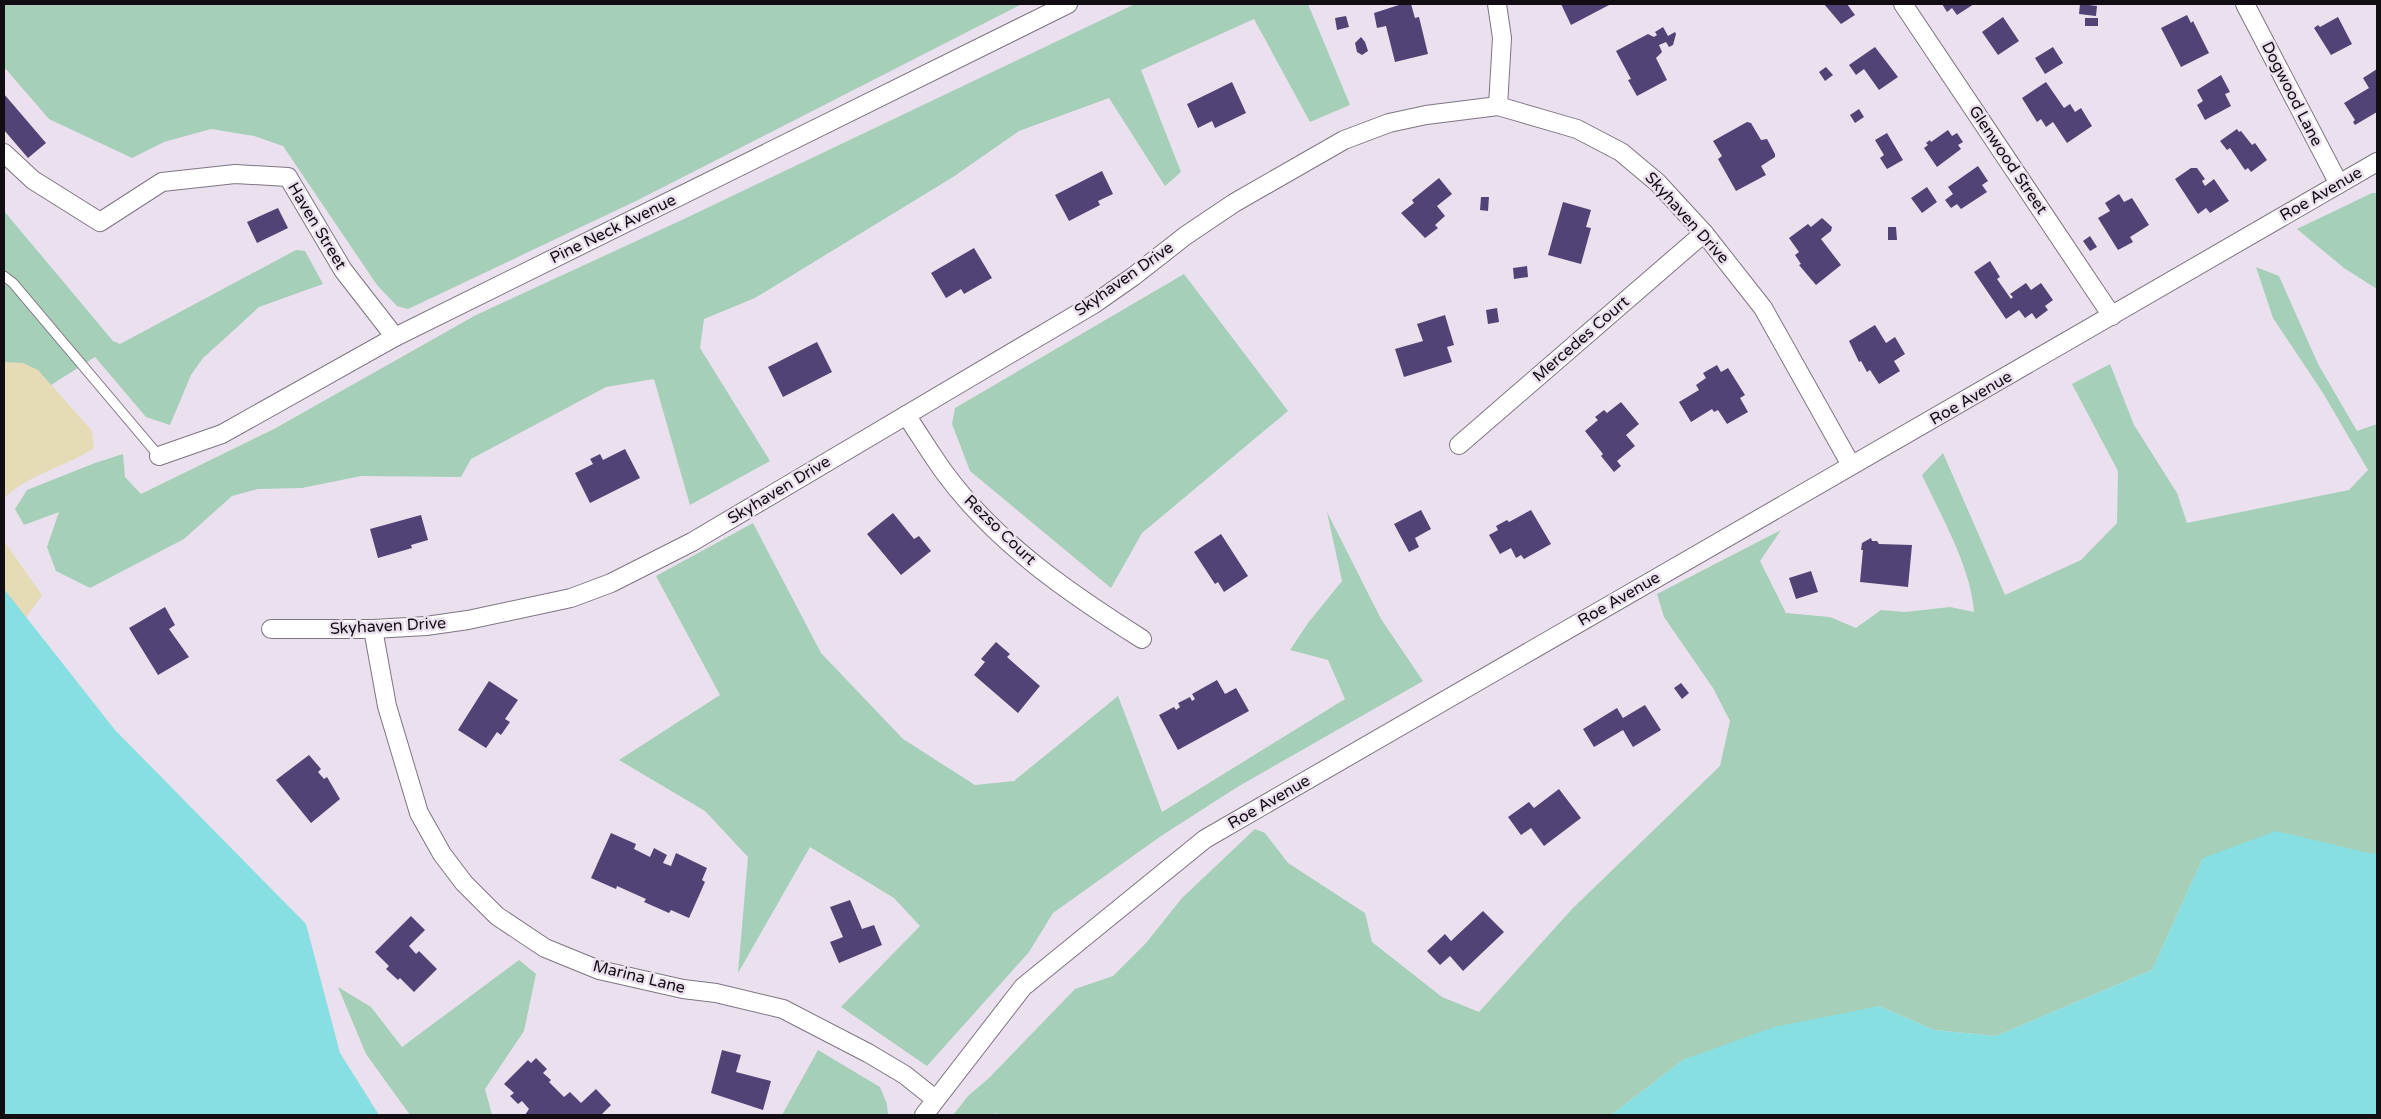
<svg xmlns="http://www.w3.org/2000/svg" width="2381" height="1119" font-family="'Varela Round',sans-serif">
  <rect width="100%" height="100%" fill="#ebe0ee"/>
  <g fill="#a5cfb8">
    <path d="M4,4H1022L636,201L408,309L397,306L377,285L283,146L254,136L211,129L164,142L132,158L49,119L4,67Z"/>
    <path d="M1135,4H1308L1350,105L1310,122L1254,19L1141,70L1181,172L1165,186L1109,98L1019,131L953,177L755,298L704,319L700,348L770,461L690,505L654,379L606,387L471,459L461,477L361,476L302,488L258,489L232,496L184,539L90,588L56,571L47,547L59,512L24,525L15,509L27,490L95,463L123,454L125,477L141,494L274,429L476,315L684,219Z"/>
    <path d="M2372,193H2377V289L2344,268L2297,229Z"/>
    <path d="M4,211L113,341L120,344L296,250L305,251L323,284L259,307L233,331L203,358L191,375L170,425L146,417L95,357L4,415Z"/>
    <path d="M2256,267L2279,276L2318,364L2357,431L2377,424V852L2373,854L2203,858L2152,970L1996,1036L1934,1030L1879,1006L1683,1060L1611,1115H1000L996,1113L994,1115H953L968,1096L989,1078L1075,989L1113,976L1146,943L1182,898L1255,829L1265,833L1288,863L1365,913L1372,942L1442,997L1479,1012L1572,909L1720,766L1730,721L1713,688L1664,617L1657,594L1781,530L1760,561L1786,613L1830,617L1856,628L1881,610L1905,612L1950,607L1974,612C1971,567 1941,516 1922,475L1943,453L2005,595L2081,560L2117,523L2118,471L2072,384L2110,364L2134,425L2177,493L2187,523L2349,490L2368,470L2323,393L2273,318Z"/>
    <path d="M1184,274L1288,411L1142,533L1111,588L970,471L952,424L955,408Z"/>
    <path d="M1327,512L1381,619L1423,681L1239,786L1161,836L1053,913L1029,952L927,1066L841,1007L920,926L894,898L810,847L738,973L748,857L705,811L619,760L720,695L656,576L753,523L821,653L903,739L975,785L1014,781L1118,696L1162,812L1345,699L1328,660L1290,650L1308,623L1342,581Z"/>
    <path d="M519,960L536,974L524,1031L485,1089L492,1115H410L366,1054L338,987L371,1007L402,1047Z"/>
    <path d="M818,1050L880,1087L887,1104L888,1115H782Z"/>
  </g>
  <g fill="#e5dbb6">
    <path d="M4,362L23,363L38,370L92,431L94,448C69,465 21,478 4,499Z"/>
    <path d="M4,541L42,595L25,619L4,591Z"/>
  </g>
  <g fill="#87dfe1">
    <path d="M4,589L115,730L306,924L340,1053L379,1115H4Z"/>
    <path d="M2276,831L2373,854L2377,852V1115H1611L1683,1060L1774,1027L1879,1006L1934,1030L1996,1036L2152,970L2203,858Z"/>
  </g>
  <g fill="#524376">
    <path d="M1402,4H1411L1415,18L1419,17L1428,54L1395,62L1386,26L1377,28L1374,13Z"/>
    <path d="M1561,4H1611L1571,25Z"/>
    <path d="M1824,4H1847L1855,15L1841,24Z"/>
    <path d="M1942,4H1974L1957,15L1952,8L1947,12Z"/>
    <path d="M2080,4L2097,6L2096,16L2079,14Z"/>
    <path d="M2187,15L2191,23L2193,21L2209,53L2181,67L2161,28Z"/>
    <path d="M1346,16L1349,27L1337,30L1335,18Z"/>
    <path d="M2003,17L2019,41L1998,55L1982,32Z"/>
    <path d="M2338,17L2352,44L2331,55L2314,28L2318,25L2320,27Z"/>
    <rect x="2085" y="18" width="13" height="8"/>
    <path d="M1663,27L1668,36L1675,32L1676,34L1673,45L1669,47L1666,42L1659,45L1662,52L1656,58L1667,80L1637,96L1628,80L1631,79L1616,51L1648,34L1654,37L1657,35L1655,32Z"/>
    <path d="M1361,37L1365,42L1368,51L1362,55L1357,52L1355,43Z"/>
    <path d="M1875,47L1898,77L1879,90L1864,69L1856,75L1849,65Z"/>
    <path d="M2053,47L2063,63L2045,74L2035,58Z"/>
    <path d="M1826,67L1833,75L1825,81L1819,72Z"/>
    <path d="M2377,69V112L2355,125L2353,122L2355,120L2344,103L2369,88L2363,78Z"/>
    <path d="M2221,75L2230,92L2225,94L2231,106L2205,120L2197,105L2203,101L2197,90Z"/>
    <path d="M1232,82L1246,113L1215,128L1212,121L1198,128L1187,104Z"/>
    <path d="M2046,82L2064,108L2070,104L2075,112L2081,108L2092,126L2067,143L2053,122L2046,127L2041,119L2037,122L2022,98Z"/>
    <path d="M4,94L46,143L28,158L4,130Z"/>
    <path d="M1859,109L1864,117L1855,123L1850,115Z"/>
    <path d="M1747,122L1751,123L1761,140L1767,139L1775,154V157L1761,166L1766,175L1736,191L1718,159L1722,156L1713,141Z"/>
    <path d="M2237,129L2239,132L2241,131L2252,145L2255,143L2267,160L2251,172L2248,168L2245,170L2230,148L2227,150L2220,141Z"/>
    <path d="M1948,130L1952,136L1957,133L1963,142L1958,145L1961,149L1937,167L1924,148L1928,145L1926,143L1930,140L1931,142Z"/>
    <path d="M1887,133L1903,160L1887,169L1880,158L1884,155L1875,140Z"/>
    <path d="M1978,166L1988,181L1982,185L1987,192L1961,209L1957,204L1951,208L1945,200L1953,194L1948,187Z"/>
    <path d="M2191,168H2197L2205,179L2202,181L2205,186L2214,179L2229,201L2210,213L2206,208L2198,214L2175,179Z"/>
    <path d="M1102,171L1113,194L1098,201L1100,205L1069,221L1055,195Z"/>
    <path d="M1439,178L1452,194L1437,206L1445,216L1435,225L1438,228L1425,238L1401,213L1414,203L1412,200Z"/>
    <path d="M1927,187L1937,202L1922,213L1911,198Z"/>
    <path d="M2119,194L2124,202L2132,198L2149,225L2130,237L2133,242L2118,250L2098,218L2110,211L2105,203Z"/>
    <path d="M1481,197H1489L1488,211L1480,210Z"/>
    <path d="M1563,202L1591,210L1586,227L1591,228L1581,264L1548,255Z"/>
    <path d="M278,208L288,228L257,243L247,222Z"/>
    <path d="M1822,218L1832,227L1831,231L1821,239L1841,265L1816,285L1799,265L1801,264L1795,255L1799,252L1789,238L1808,224L1811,227Z"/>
    <path d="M1888,227H1896L1897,240H1888Z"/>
    <path d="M2090,236L2097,247L2090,251L2083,241Z"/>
    <path d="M974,248L992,278L964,294L961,289L946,298L931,273Z"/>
    <path d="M1990,261L2000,277L1997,279L2011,299L2013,297L2010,294L2026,283L2031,290L2041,283L2053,300L2045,306L2048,310L2036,319L2032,313L2025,318L2019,310L2006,319L1974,272Z"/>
    <path d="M1527,266L1528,277L1514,279L1513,268Z"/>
    <path d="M1497,308L1499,322L1488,324L1486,310Z"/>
    <path d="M1445,315L1454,345L1447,347L1452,362L1404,377L1395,349L1423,341L1417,324Z"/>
    <path d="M1875,325L1886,343L1895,337L1905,354L1894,361L1900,371L1879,384L1870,370L1867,372L1861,361L1859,362L1849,341Z"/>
    <path d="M817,342L832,372L783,397L768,367Z"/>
    <path d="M1717,365L1721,372L1728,368L1745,395L1740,398L1748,412L1727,424L1718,410L1714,412L1712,409L1691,422L1679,402L1699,390L1696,385L1706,378L1703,373Z"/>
    <path d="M1621,402L1639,424L1626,435L1635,446L1617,461L1621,466L1614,472L1601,456L1603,454L1585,431L1598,420L1595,417L1604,410L1607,413Z"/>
    <path d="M625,449L640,478L590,503L575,473L593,464L590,459L600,454L603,460Z"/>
    <path d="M1421,510L1431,529L1415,538L1419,547L1409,552L1394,524Z"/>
    <path d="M1531,510L1551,544L1524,559L1521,555L1516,558L1511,548L1500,554L1489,535L1498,530L1496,526L1507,520L1509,522Z"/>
    <path d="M893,513L914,539L919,536L931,551L901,575L867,534Z"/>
    <path d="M421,515L428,540L411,545L412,548L378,558L370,529Z"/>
    <path d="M1221,534L1248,576L1224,592L1218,582L1215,584L1194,552Z"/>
    <path d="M1871,538L1872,541H1877L1879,544L1912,545L1908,587L1860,582L1863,550H1861L1862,543Z"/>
    <path d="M1811,571L1818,592L1796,599L1789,578Z"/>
    <path d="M165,607L175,625L169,629L189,657L158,675L129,628Z"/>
    <path d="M996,642L1010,654L1007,657L1040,686L1018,713L974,675L985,662L981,659Z"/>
    <path d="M1217,680L1225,694L1236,688L1249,711L1178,750L1159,715L1174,707L1176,710L1180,707L1178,703L1190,697L1192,701L1195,699L1192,694Z"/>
    <path d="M489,681L518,700L505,719L510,722L501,735L497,732L486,748L458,730Z"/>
    <path d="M1681,683L1689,693L1682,699L1674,688Z"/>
    <path d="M1645,705L1661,730L1633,747L1623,730L1594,747L1583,729L1617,708L1623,718Z"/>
    <path d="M309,755L321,769L318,772L324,779L327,777L340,799L311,823L276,780Z"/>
    <path d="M1559,789L1581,818L1544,846L1531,828L1521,835L1508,817L1529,802L1534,808Z"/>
    <path d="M611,833L636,844L634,849L650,857L654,848L667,855L663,863L671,866L676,853L707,868L702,880L705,882L689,918L671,910L669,913L644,902L646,899L617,886L616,889L591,878Z"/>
    <path d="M850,900L862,929L874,925L882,945L839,963L830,942L843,937L830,907Z"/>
    <path d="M1483,911L1504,932L1463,971L1450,956L1440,965L1427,951L1445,934L1451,941Z"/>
    <path d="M411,916L425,930L409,946L416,954L419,951L437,969L414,992L400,978L398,980L386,969L389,966L375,952Z"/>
    <path d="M722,1050L741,1055L736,1072L771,1081L763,1110L711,1093Z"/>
    <path d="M536,1058L547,1069L543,1073L551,1080L549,1082L564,1097L570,1092L581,1103L596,1089L611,1105L601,1115H525L529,1109L522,1101L518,1104L510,1096L514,1093L504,1084L528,1060L531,1063Z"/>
  </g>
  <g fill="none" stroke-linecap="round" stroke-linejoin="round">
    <defs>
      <path id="service" d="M4,276L13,283L159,456"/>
      <g id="minor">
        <path d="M1497,4L1502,38L1498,106"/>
        <path d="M1903,4L2112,316"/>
        <path d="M2245,4L2339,184"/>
        <path d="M4,153L33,180L100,222L162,182L235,174L288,177L343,270L395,337"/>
        <path d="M906,415C919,434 931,454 944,472C996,543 1069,593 1142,639"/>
        <path d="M1459,445L1704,233"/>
        <path d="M159,456L222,434L395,337L1068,4"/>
        <path d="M271,629H373L426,626L468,620L571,598L611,583L692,542L1094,304L1134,276L1185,236L1234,203L1344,140L1389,123L1426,115L1498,106L1577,129L1621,152L1658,183L1704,233L1763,308L1851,465"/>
        <path d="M373,629L387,706L419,813L442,854L464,883L497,916L545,948L599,970L683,989L716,993L783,1009L868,1053L905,1075L935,1099"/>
        <path d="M924,1115L1023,987L1205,839L2377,162"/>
      </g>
    </defs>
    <use href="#service" stroke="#7e7581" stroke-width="11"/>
    <use href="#minor" stroke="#7e7581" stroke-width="20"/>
    <use href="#service" stroke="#fff" stroke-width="9"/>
    <use href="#minor" stroke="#fff" stroke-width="18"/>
  </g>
  <g text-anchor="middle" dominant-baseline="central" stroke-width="5" stroke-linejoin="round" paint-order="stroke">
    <g font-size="16" fill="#110d12" stroke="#ebe0ee">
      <text transform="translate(2292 94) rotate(63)">Dogwood Lane</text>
      <text transform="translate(2008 160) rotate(56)">Glenwood Street</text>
      <text transform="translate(2321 194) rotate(-30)">Roe Avenue</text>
      <text transform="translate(1687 218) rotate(48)">Skyhaven Drive</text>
      <text transform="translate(317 226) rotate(59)">Haven Street</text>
      <text transform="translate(613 229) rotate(-26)">Pine Neck Avenue</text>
      <text transform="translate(1124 279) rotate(-35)">Skyhaven Drive</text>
      <text transform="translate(1581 339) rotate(-41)">Mercedes Court</text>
      <text transform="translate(1971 398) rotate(-30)">Roe Avenue</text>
      <text transform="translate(779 490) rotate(-31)">Skyhaven Drive</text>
      <text transform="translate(1000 530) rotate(44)">Rezso Court</text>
      <text transform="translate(1619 599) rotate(-30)">Roe Avenue</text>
      <text transform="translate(388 626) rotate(-3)">Skyhaven Drive</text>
      <text transform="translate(1269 802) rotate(-30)">Roe Avenue</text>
      <text transform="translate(639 977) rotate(14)">Marina Lane</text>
    </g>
  </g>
  <rect width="2381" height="1119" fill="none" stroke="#110d12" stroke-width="10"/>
</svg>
